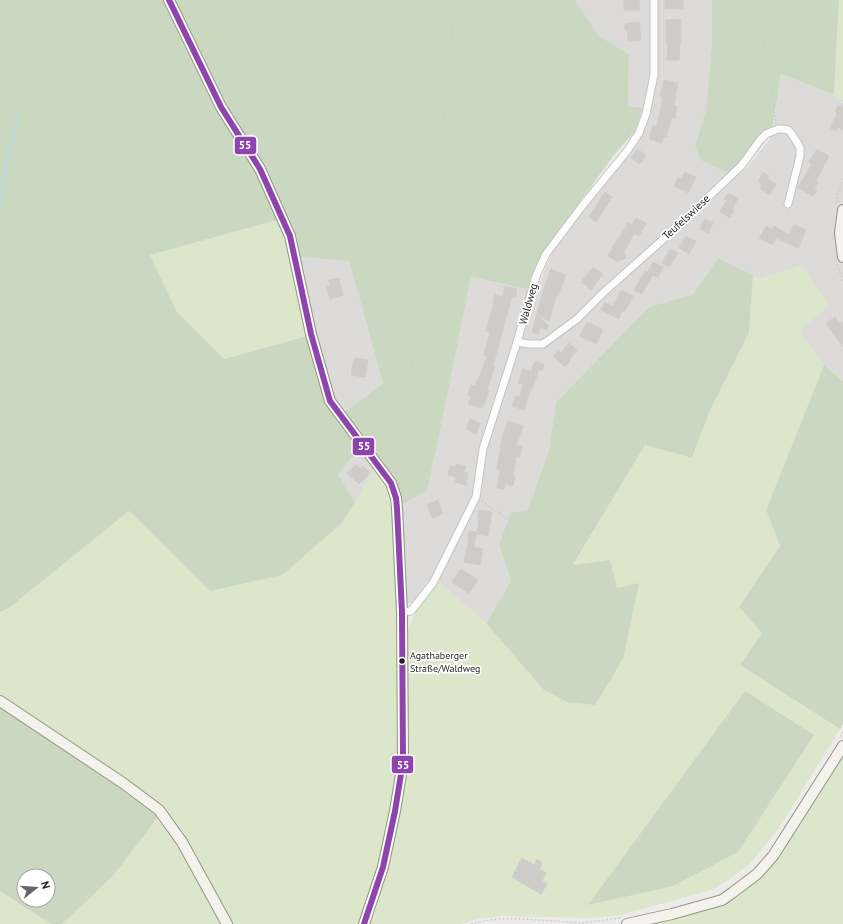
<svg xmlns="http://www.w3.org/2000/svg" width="843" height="924" font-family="'PT Sans',sans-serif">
  <rect width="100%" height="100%" fill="#edebe9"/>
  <g fill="#dcdbda">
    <path d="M575,0H712V44L706,111L695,146L728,173L746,169L772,136L781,74L834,95L843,100V381L824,365L760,279L718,258L693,294L649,307L556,402L549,450L527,511L511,512L499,544L511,581L486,623L432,576L413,603H406L400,505L427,490L443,417L471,277L536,291L554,248L636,146L650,113L643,108L628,106L629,54L599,36Z"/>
    <path d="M297,257L349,261L383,383L343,413L333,400Z"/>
    <path d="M359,447L375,468L355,502L338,475Z"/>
  </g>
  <g fill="#dce6cb">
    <path d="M839,0H843V100L834,95Z"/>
    <path d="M279,219L291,257L307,336L224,359L177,312L150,255Z"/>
    <path d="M802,265L829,305L799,331L824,365L766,510L780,546L739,607L762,633L740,665L840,729L779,828L749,865L715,889L620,915L591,918L500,916L478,919L460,924H369L399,812L406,642L408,630L415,613L439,582L486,623L639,583L617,588L573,566L645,445L692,458L709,413L749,333L753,275L760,279Z"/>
    <path d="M375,468L387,483L392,494L398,627L400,760L380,866L360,924H232L184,835L159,805L0,694V612L9,608L129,511L210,591L342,523Z"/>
    <path d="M843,756V924H652L674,919L721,900L761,878L790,840Z"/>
    <path d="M158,817L185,855L222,924H62L113,876Z"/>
    <path d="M0,891L51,924H0Z"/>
  </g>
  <g fill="#cbd8c1" fill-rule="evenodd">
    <path d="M0,0H575L599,36L629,54L628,106L643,108L635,131L615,154L548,245L527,289L471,277L443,417L427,491L400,505L343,413L383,383L349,261L297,257L284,218L150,255L177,312L224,359L307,336L326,403L359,447L338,475L355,502L342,523L282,575L210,591L129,511L9,608L0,612Z"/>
    <path d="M712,0H839L834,95L781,74L773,125L759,137L740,163L728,173L701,160L695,146L706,110L712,43Z"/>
    <path d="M718,258L753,275L749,333L709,413L692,458L645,445L573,565L610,560L617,588L639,583L623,659L595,705L567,702L544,690L486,623L511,581L499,544L511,512L527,511L549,450L556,402L649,307L693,294Z"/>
    <path d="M824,365L843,381V724L840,729L740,665L762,633L739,607L780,546L766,510Z"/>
    <path d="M745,691L814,735L738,852L673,886L588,905Z"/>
    <path d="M0,706L115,784L158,817L113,876L62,924H51L0,891ZM24,876H48V900H24Z"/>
  </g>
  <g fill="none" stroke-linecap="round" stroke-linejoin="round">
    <path stroke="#c0d8dc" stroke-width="2.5" d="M0,205L5,173L18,114"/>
  </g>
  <g fill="#ceccca" stroke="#d0cdca">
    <path d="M624,0H639L640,10H624Z"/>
    <rect x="665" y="0" width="18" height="9"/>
    <path d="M681,19V43H680L679,60H667L668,43H666V20Z"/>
    <path d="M639,22L641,40L628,41L627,30H625V24Z"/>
    <path d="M664,80L678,83L674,105L677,106L675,118L672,117L666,137L664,136L661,143L649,139L653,125L657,126L663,97L660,96Z"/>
    <path d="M843,103V130L838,127L836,131L830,128L837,114L835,112L838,106L841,107Z"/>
    <path d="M637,149L646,155L640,164L631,158Z"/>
    <path d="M817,149L829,156L816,181L818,182L814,188L817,190L813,196L798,188L812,164L809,162Z"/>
    <path d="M685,172L696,177L688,193L674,186L678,178L681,179Z"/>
    <path d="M763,172L769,176L767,179L776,184L770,195L760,189L762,184L758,182Z"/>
    <path d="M605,192L612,197L596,222L589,217Z"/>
    <path d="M728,193L738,198L732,209L734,210L730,218L720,212L727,200L724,199Z"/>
    <path d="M636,218L646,223L639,236L634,233L624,252L626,258L619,260L618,262L608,256L619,236L620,237L628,223L632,225Z"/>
    <path d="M705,219L713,223L708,233L700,229Z"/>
    <path d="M794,225L806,230L798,248L776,238L772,245L759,238L766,226L772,229L774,226L789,235Z"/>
    <path d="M686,236L696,241L689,254L679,248Z"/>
    <path d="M670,249L678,253L669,267L662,263Z"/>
    <path d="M653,262L663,267L658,277L653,275L642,294L634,290L645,271L649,273L648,272Z"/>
    <path d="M593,267L603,274L591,290L581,282Z"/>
    <path d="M551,269L566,275L558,296H556L549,321L537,315L548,325L547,330L540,328L538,334L532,332L543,291Z"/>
    <path d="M339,278L343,295L330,299L327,287L330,286L329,280Z"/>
    <path d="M505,286L517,289L516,297L512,296L493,366H495L487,390H489L485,404L482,405V408L468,404L471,396L468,395L471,385L475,386L477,380L478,381L487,356L484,355L490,332L486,331L494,303L493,302L495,295L503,297Z"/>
    <path d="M621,290L633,296L627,308H626L624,312L622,311L619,319L601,310L605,302L613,306Z"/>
    <path d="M835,317L840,324L843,322V347L826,323Z"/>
    <path d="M587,322L603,330L596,344L580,336Z"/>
    <path d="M569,343L577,350L569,360L570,361L565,367L553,356L558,351L561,353Z"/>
    <path d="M354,358L368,360L365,377L351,375Z"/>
    <path d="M535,361L544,364L542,371L539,370L532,389H531L524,410L512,406L516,395L520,397L523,384L518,383L523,369L531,372Z"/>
    <path d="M470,419L480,423L476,434L466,429Z"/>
    <path d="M508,421L523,426L516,446H522L520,457H516L513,475L515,476L513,486L505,484L504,489L497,488L500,470H497L502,438Z"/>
    <path d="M456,464L466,466L464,472L468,473L466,485L455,482L456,477L448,475L450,466L456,467Z"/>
    <path d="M356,465L361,469L363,466L370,473L359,484L347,473Z"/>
    <path d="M438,500L443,514L432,518L427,505Z"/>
    <path d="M479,510L492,512L488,536L477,534L479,519H478Z"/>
    <path d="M469,531L476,532L474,547L483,549L480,565L464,562L469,538L468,537Z"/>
    <path d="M461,569L478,580L469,593L452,582Z"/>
    <path d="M522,858L534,865L537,859L543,863L539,869L546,873L542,881L547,884L541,894L512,877Z"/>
  </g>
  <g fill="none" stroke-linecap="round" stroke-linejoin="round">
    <defs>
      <g id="street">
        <path d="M517,342L528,344H543L577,319L603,293L677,227L742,165L760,140L766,134L778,129H782L788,130L791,133L797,142L800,148V156L788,204"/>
        <path d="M402,612L411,611L433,583L476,497L483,449L517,342L536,276L546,254L583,205L627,151L639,133L646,114L654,75V0"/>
      </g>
      <g id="secondary">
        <path d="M169,0L221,107L260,169L290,236L311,334L330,401L391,483L396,498L397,508L402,612L403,762L395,811L383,867L364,924"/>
        <path d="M843,210L840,233L843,257"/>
        <path d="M0,701L123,783L159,810L182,842L227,924"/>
        <path d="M627,924L672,914L722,900L732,893L757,874L773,856L843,746"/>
      </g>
    </defs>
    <use href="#street" stroke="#c3c2c1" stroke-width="9"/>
    <use href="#secondary" stroke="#959583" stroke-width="12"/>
    <g stroke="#d5cac8" stroke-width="1.5" stroke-dasharray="2 2" stroke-linecap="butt">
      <path d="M335,0L331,11L309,20L290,52L278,57L283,77L313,92L335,97L364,118"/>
      <path d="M759,0L766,56L776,121"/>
      <path d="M219,82L238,72L249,74L267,64L278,57"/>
      <path d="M266,163L278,156L313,144L407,97L440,87L448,75L455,0"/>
      <path d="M836,203L837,196L843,179"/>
      <path d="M837,264L843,282"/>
      <path d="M411,361L417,320L412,284L419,273L434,236V229L429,221L430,190L450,168L444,154L448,142L444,112L452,82L448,75"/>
      <path d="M395,474L414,433V386L411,361L424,345L444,337"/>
      <path d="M482,501L583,573L624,598"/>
      <path d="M539,668L563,659L553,637L554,624L570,590L583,573"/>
      <path d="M840,737L843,732"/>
      <path d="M471,924L477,922L498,919H523L583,923L620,918"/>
    </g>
    <use href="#street" stroke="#fcfcfc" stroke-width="7"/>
    <use href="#secondary" stroke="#f3f2ec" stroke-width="10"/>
    <defs>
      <path id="bus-1" d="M169,0L221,107L260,169L290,236L311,334L330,401L391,483L396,498L397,508L402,612L403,762L395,811L383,867L364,924"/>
    </defs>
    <use href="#bus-1" stroke="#fff" stroke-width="9"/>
    <use href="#bus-1" stroke="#8e44ad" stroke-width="6"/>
  </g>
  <circle fill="#1f1f1f" stroke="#fff" stroke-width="1.5" cx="402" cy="661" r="3.5"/>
  <g text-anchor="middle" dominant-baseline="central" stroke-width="3.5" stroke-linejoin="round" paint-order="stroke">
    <g font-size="10" fill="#1f1f1f" stroke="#fff" text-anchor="start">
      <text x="410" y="655">Agathaberger<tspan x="410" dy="13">Straße/Waldweg</tspan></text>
    </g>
    <g font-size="11" fill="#1f1f1f" stroke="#fff">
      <text transform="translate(686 217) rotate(-43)">Teufelswiese</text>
      <text transform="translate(528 304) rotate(-74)">Waldweg</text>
    </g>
  </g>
  <g stroke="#fff" stroke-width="1.5">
    <rect x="234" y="136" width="23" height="19" rx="4" fill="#8e44ad"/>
    <rect x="352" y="437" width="23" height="19" rx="4" fill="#8e44ad"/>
    <rect x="391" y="755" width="23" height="19" rx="4" fill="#8e44ad"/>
  </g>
  <g font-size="11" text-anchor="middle" font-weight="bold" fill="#fff">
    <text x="245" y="149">55</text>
    <text x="364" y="450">55</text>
    <text x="403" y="769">55</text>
  </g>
  <g transform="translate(36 888) rotate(73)"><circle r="19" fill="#ffffff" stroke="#a5a5a5"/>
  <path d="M0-3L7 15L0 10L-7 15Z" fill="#676666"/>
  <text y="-6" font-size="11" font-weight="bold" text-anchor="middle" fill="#1f1f1f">N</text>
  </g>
</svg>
